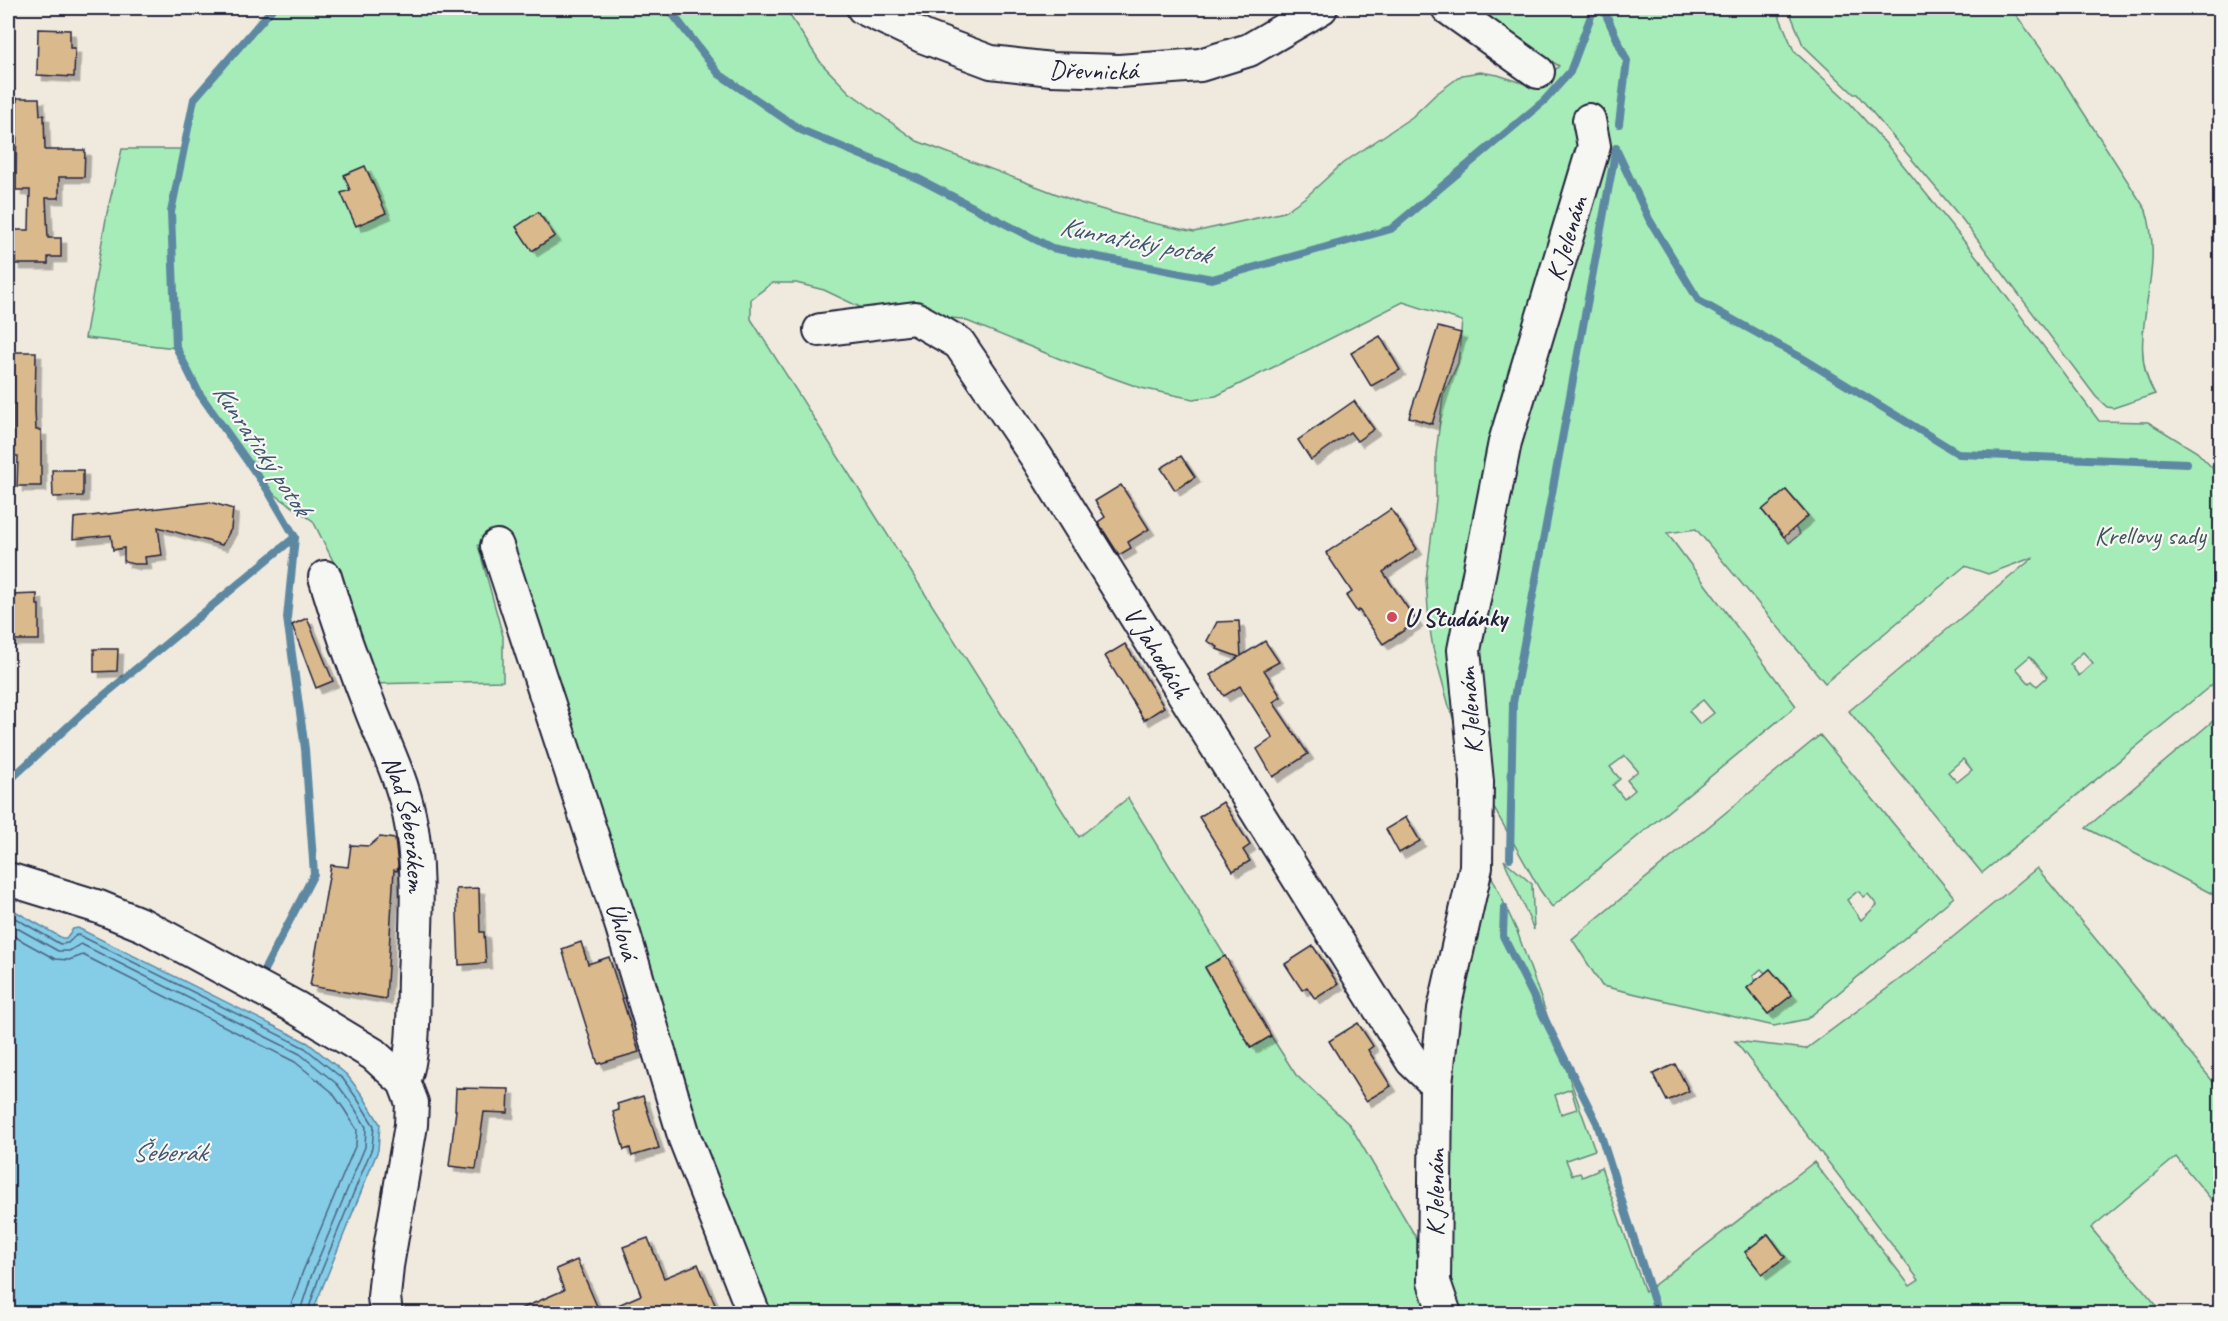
<svg xmlns="http://www.w3.org/2000/svg" width="2228" height="1321" font-family="Caveat,sans-serif">
  <defs>
    <filter id="shadow"><feDropShadow dx="5.5" dy="5.5" stdDeviation="0" flood-color="#0004"/></filter>
  </defs>
  <rect width="100%" height="100%" fill="#f0eade"/>
  <filter id="ink" filterUnits="userSpaceOnUse"><feTurbulence type="fractalNoise" baseFrequency=".0167" numOctaves="2"/><feDisplacementMap in="SourceGraphic" scale="12" xChannelSelector="R" yChannelSelector="G"/><feConvolveMatrix kernelMatrix="1 2 1 2 8 2 1 2 1" color-interpolation-filters="sRGB"/></filter>
  <g filter="url(#ink)">
    <g fill="#a6ecb8" stroke="#64877a" stroke-width="1.5" fill-rule="evenodd">
      <path d="M273,8H785L821,63L849,92L917,141L1083,204L1139,220L1194,232L1284,212L1307,196L1343,163L1412,117L1436,94L1462,75L1480,72L1498,75L1538,88L1559,66L1470,8H1778V13L1794,51L1848,101L1887,145L1980,261L2099,421L2148,422L2197,452L2220,476V678L1982,873L1849,711L2034,557L1988,574L1965,566L1825,683L1696,529L1667,533L1796,706L1552,907L1540,890L1468,762L1449,706L1433,648L1429,623L1426,580L1436,500V454L1443,396L1458,363L1462,321L1403,302L1216,396L1193,399L1141,388L1065,361L962,319L868,311L824,290L796,283H772L751,299V319L1079,837L1128,798L1225,956L1205,968L1250,1047L1271,1036L1296,1075L1350,1125L1417,1239L1424,1252L1432,1313H772L692,1124L507,553L478,545L503,636V681L368,684L338,571L313,521L267,489L199,393L176,348L85,338L107,213L122,149H184L192,105ZM1786,490L1807,516L1795,527L1800,534L1789,543L1762,510ZM2083,652L2093,663L2079,676L2070,664ZM2030,656L2047,677L2037,686L2032,681L2029,683L2016,668ZM1703,700L1714,713L1700,724L1689,711ZM1625,756L1638,771L1627,780L1635,790L1624,799L1613,785L1620,779L1610,767ZM1963,759L1972,770L1957,782L1948,772Z"/>
      <path d="M1790,8H2011L2055,68L2146,210C2151,227 2153,243 2152,261C2150,304 2130,355 2155,394L2113,408L2107,407L2096,397L1962,219L1857,94H1854L1803,45L1789,10Z"/>
      <path d="M2220,715V898L2086,828Z"/>
      <path d="M1820,735L1954,897L1807,1019L1774,1026L1602,986L1572,939ZM1858,891L1864,897L1868,894L1877,905L1861,920L1847,900ZM1761,969L1765,973L1770,969L1792,995L1768,1014L1747,988L1756,981L1753,976Z"/>
      <path d="M1504,860L1532,884L1534,930Z"/>
      <path d="M2037,868L2220,1090V1210L2176,1157L2091,1228L2163,1313L1457,1314L1445,1256L1448,1040L1486,875H1491L1517,931L1595,1150L1566,1160L1572,1175L1580,1173L1582,1177L1597,1171V1169L1601,1167L1645,1292L1814,1162L1910,1286L1919,1280L1735,1041L1806,1049L1920,964ZM1571,1089L1577,1109L1561,1114L1555,1095ZM1768,1234L1785,1257L1762,1274L1745,1252Z"/>
    </g>
    <path fill="#85cce7" stroke="#5d88a2" stroke-width="1.5" d="M8,907L62,938H66L73,929L78,928L308,1043L347,1075L363,1096L380,1124L378,1150L312,1313H8Z"/>
    <g fill="none" stroke-linecap="round" stroke-linejoin="round">
      <g stroke="#4a6680" stroke-width="1.5">
        <path d="M8,914L60,944L68,943L76,935H79L305,1048L343,1079L358,1100L374,1126L372,1148L319,1277L307,1314"/>
        <path d="M8,923L58,951H69L81,944L300,1054L337,1084L352,1104L366,1127L365,1147L312,1274L299,1314"/>
        <path d="M8,933L55,959L69,960L83,955L295,1062L331,1091L344,1109L357,1130L356,1144L303,1271L291,1305L290,1314"/>
      </g>
      <g stroke="#5d88a2" stroke-width="8">
        <path d="M668,8L719,74L801,130L919,179L1052,248L1212,279L1391,229L1544,101L1570,72L1594,8"/>
        <path d="M1603,8L1627,61L1619,124"/>
        <path d="M1616,149L1649,219L1699,301L1802,358L1959,454L2187,463"/>
        <path d="M8,787L13,777L85,711L295,537"/>
        <path d="M1510,858L1513,703L1616,148"/>
        <path d="M1504,908L1503,936L1597,1123L1658,1314"/>
        <path d="M263,972L314,874L305,749L287,618L295,537L267,489L199,393L176,347L171,212L194,99L273,8"/>
      </g>
    </g>
    <g fill="#dab98d" stroke="#22223b" stroke-width="1.5" filter="url(#shadow)">
      <path d="M38,29L70,30V48H75L74,77L37,75Z"/>
      <path d="M17,98H39L40,115H44L45,150H85L84,177H59V198H46L48,238H61V257H48V264H15V230H29L30,190H16Z"/>
      <path d="M365,166L386,213L356,226L341,193L350,190L344,175Z"/>
      <path d="M538,212L555,236L532,251L516,227Z"/>
      <path d="M1438,327L1461,333L1432,424L1409,417Z"/>
      <path d="M1380,336L1400,370L1371,386L1351,353Z"/>
      <path d="M13,352H36L35,410L36,430H41V486H17L18,456H13Z"/>
      <path d="M1354,401L1374,429L1357,441L1350,432L1311,460L1298,440Z"/>
      <path d="M1181,456L1195,477L1175,490L1161,468Z"/>
      <path d="M52,470H83V496L53,497Z"/>
      <path d="M1121,485L1149,529L1128,542L1131,548L1119,555L1098,522L1105,517L1095,501Z"/>
      <path d="M1786,490L1808,516L1784,537L1762,510Z"/>
      <path d="M210,502L233,509L231,529L222,545L158,527L162,555L145,557L146,564H134L124,562V548L113,550L111,535L73,539L74,518Z"/>
      <path d="M1391,509L1417,549L1383,572L1417,622L1383,644L1359,610L1357,612L1346,596L1352,592L1326,553Z"/>
      <path d="M37,594V605H39V640H10L11,595Z"/>
      <path d="M307,618L333,681L316,688L292,625Z"/>
      <path d="M1239,621L1241,656L1265,641L1279,662L1264,670L1281,697L1273,702L1308,754L1273,777L1257,749L1273,738L1240,686L1224,696L1210,675L1239,657L1217,649L1218,647L1207,641L1217,622Z"/>
      <path d="M1125,644L1164,707L1144,720L1105,656Z"/>
      <path d="M94,649H118L117,671L94,672Z"/>
      <path d="M1223,802L1250,845L1243,850L1250,861L1233,871L1199,817Z"/>
      <path d="M1406,817L1420,841L1399,853L1386,829Z"/>
      <path d="M380,837L395,839L398,865L397,871L394,870L386,999L310,986L331,865L348,867L351,845L369,846Z"/>
      <path d="M479,888L480,932H484L486,963L459,965L456,889Z"/>
      <path d="M581,942L588,964L609,957L639,1052L598,1064L562,949Z"/>
      <path d="M1313,946L1338,984L1315,999L1307,987L1302,990L1285,964Z"/>
      <path d="M1225,956L1271,1036L1251,1048L1205,967Z"/>
      <path d="M1770,969L1792,995L1768,1014L1747,988Z"/>
      <path d="M1358,1023L1373,1046L1368,1050L1391,1086L1366,1101L1329,1041Z"/>
      <path d="M1675,1064L1689,1091L1667,1101L1653,1074Z"/>
      <path d="M456,1088L509,1089L508,1113L484,1112L476,1169L449,1166L456,1110H455Z"/>
      <path d="M643,1096L659,1148L632,1156L630,1148L624,1150L613,1112L619,1110L617,1104Z"/>
      <path d="M1768,1234L1785,1257L1762,1274L1745,1252Z"/>
      <path d="M648,1238L664,1278L698,1264L719,1314H509L564,1290L556,1269L577,1260L600,1313L641,1295L623,1247Z"/>
    </g>
    <g fill="none" stroke-linecap="round" stroke-linejoin="round">
      <defs>
        <g id="minor">
          <path id="s1" d="M863,8L924,37L991,62L1051,69L1119,71L1200,65L1249,50L1321,8"/>
          <path d="M1448,8L1538,72"/>
          <path id="s2" d="M820,330L915,318L959,343L1037,458L1412,1061L1436,1084"/>
          <path id="s3" d="M497,546L622,927L685,1139L754,1314"/>
          <path id="s4" d="M325,577C339,624 355,669 373,715C386,747 402,780 409,814C421,867 416,925 414,978C413,1013 415,1050 404,1082"/>
          <path d="M8,879L99,907L143,925L295,1007L373,1054L404,1082L412,1103L411,1125L387,1266L384,1297L386,1314"/>
          <path id="s5" d="M1445,1314L1434,1282L1436,1084L1444,1009L1476,867L1477,782L1464,650L1505,442L1594,146L1589,120"/>
        </g>
      </defs>
      <use href="#minor" stroke="#22223b" stroke-width="36"/>
      <use href="#minor" stroke="#f6f6f2" stroke-width="32"/>
    </g>
  </g>
  <circle fill="#d1495b" stroke="#f6f6f2" stroke-width="2" cx="1392" cy="617" r="6"/>
  <g text-anchor="middle" dominant-baseline="central" stroke-width="4.5" stroke-linejoin="round" paint-order="stroke">
    <g font-size="26" fill="#22223b" stroke="#f6f6f2">
      <text stroke="none"><textPath href="#s1" startOffset="242">Dřevnická</textPath></text>
      <text stroke="none"><textPath href="#s5" startOffset="1095">K Jelenám</textPath></text>
      <text stroke="none"><textPath href="#s2" startOffset="514">V Jahodách</textPath></text>
      <text transform="translate(1470 711) rotate(-95)">K Jelenám</text>
      <text stroke="none"><textPath href="#s4" startOffset="261">Nad Šeberákem</textPath></text>
      <text stroke="none"><textPath href="#s3" startOffset="405">Úhlová</textPath></text>
      <text stroke="none"><textPath href="#s5" startOffset="123">K Jelenám</textPath></text>
    </g>
    <g font-size="26" fill="#43545a" stroke="#f6f6f2">
      <text x="2150" y="535">Krellovy sady</text>
    </g>
    <g font-size="26" font-weight="bold" fill="#22223b" stroke="#f6f6f2" text-anchor="start">
      <text x="1404" y="617">U Studánky</text>
    </g>
    <g font-size="27" font-style="italic" fill="#40556f" stroke="#f6f6f2">
      <text transform="translate(1135 240) rotate(11)">Kunratický potok</text>
      <text transform="translate(262 449) rotate(56)">Kunratický potok</text>
      <text x="169" y="1152">Šeberák</text>
    </g>
  </g>
  <rect width="2228" height="1321" fill="none" stroke="#f6f6f2" stroke-width="30"/>
  <rect x="15" y="15" width="2198" height="1291" fill="none" stroke="#22223b" stroke-width="2" filter="url(#ink)"/>
</svg>
